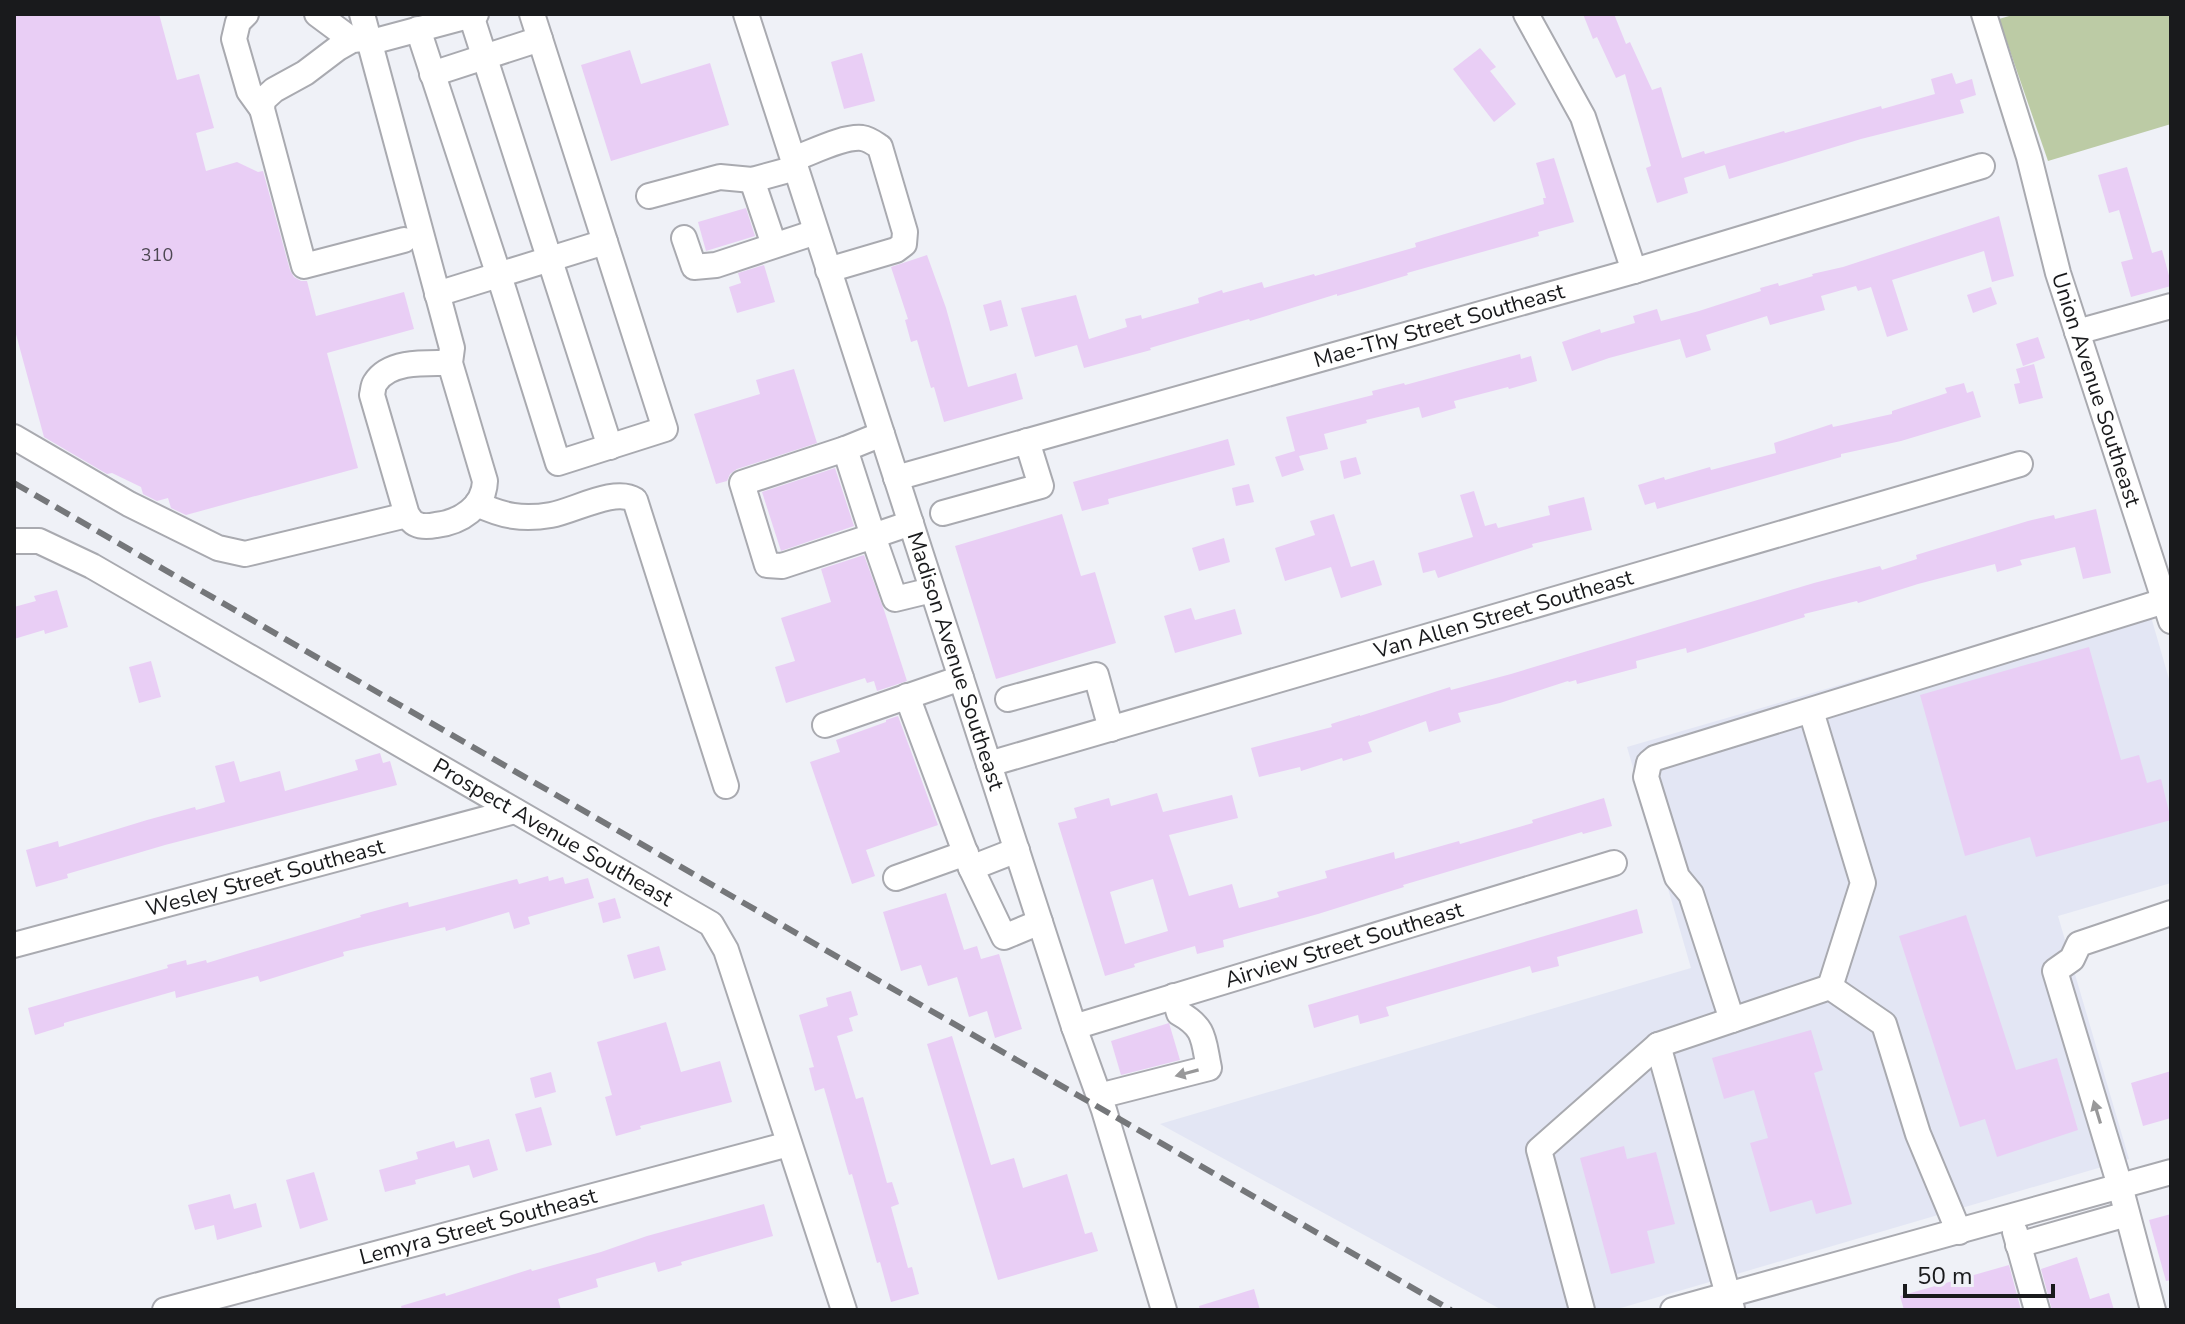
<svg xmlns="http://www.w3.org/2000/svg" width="2185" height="1324" font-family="'Nunito Sans',sans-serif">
  <rect width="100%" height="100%" fill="#eff1f7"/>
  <path fill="#e3e6f4" d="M2145,596L2171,686V883L2058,916L2129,1159L1614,1310H1502L1160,1124L1691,968L1627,747Z"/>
  <path fill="#bccba5" d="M2016,14H2171V124L2048,161L1999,19Z"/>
  <g fill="#e9cef5" fill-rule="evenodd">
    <path d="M14,14H159L177,80L199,74L214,128L196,133L206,171L237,162L258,172L263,171L290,270L294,277L301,281H307L316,316L404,292L414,329L327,353L358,468L186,515L171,508L168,498L157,501L143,494L141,487L112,473L107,474L44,437L14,327Z"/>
    <path d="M1583,14H1614L1626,44L1630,42L1652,90L1661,87L1682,158L1704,151L1705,154L1784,131L1785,133L1881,106L1882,109L1935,94L1931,79L1952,73L1956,84L1972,79L1976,95L1960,100L1964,113L1861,139L1729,179L1725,165L1684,178L1688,193L1657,203L1646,168L1651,166L1625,74L1616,78L1597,37L1593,39Z"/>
    <path d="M1480,48L1496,67L1490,71L1516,104L1494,122L1453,69Z"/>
    <path d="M630,50L641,84L710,63L729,125L611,161L581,65Z"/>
    <path d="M862,53L875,101L844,109L831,62Z"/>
    <path d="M1554,158L1574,222L1538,232L1539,236L1407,273L1408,275L1365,288L1337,296V294L1250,321L1249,319L1150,348L1151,350L1084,368L1077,345L1035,357L1021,308L1076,295L1089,339L1127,327L1125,319L1141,315L1142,319L1199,303L1198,298L1222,290L1223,293L1262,282L1264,288L1314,274L1315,276L1416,247L1415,243L1544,204L1543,198H1546L1536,163Z"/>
    <path d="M2127,167L2152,253L2162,250L2171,283V286L2131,297L2121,262L2133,259L2119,210L2109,213L2098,175Z"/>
    <path d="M746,208L755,236L706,251L698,222Z"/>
    <path d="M1999,216L2014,276L1992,282L1984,251L1892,280L1908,330L1887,337L1871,287L1858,291L1856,286L1821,296L1825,310L1770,325L1767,316L1706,335L1711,350L1686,358L1680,339L1609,358L1572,371L1562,342L1600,329L1601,333L1635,323L1633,316L1657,309L1661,321L1699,311L1761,291L1760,288L1778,283L1779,286L1813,276L1812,274L1843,267Z"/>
    <path d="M927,255L946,308L968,387L1016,373L1023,399L944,422L934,387L931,388L917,340L911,342L905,320L908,319L891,267Z"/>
    <path d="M764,265L775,302L737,313L729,287L741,283L738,273Z"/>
    <path d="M1991,287L1997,304L1973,313L1967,295Z"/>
    <path d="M1001,300L1008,326L990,331L983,305Z"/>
    <path d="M2038,337L2045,358L2023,366L2016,344Z"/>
    <path d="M1520,354L1521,359L1531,356L1537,381L1509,389L1508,387L1454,401L1456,408L1422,418L1419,407L1366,420L1367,423L1324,434L1328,449L1299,456L1304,470L1282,477L1275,457L1295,451L1286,417L1373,395L1372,391L1404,383L1405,385Z"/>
    <path d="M2034,364L2043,398L2019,404L2014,384L2020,383L2016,369Z"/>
    <path d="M794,369L817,443L737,469L730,474L727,481L716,484L694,414L760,394L756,380Z"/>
    <path d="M1964,383L1967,393L1973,391L1981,417L1901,441L1841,454V457L1657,509L1655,502L1645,505L1638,485L1664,477L1665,480L1710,467L1711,470L1776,453L1774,443L1832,424L1833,427L1892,414V411L1947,393L1945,388Z"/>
    <path d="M1228,439L1235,465L1108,499L1109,504L1082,511L1073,482Z"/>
    <path d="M1356,457L1361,474L1344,479L1340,461Z"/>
    <path d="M835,468L854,526L781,551L762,492Z"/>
    <path d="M1249,484L1254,502L1236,506L1232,488Z"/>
    <path d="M1474,491L1485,526L1496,523L1498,528L1550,515L1548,506L1584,497L1592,530L1532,544L1533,547L1438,578L1435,570L1423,573L1418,553L1473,537L1460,495Z"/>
    <path d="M2096,509L2111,573L2083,579L2075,547L2020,560L2022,565L1997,572L1995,564L1918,584L1858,603L1857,601L1804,614L1805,617L1687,653L1686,648L1636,661L1637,668L1577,684L1576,680L1569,682L1568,681L1500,703L1458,713L1461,722L1429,732L1426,721L1368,742L1372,752L1343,761L1342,758L1301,771L1300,767L1259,777L1251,748L1332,727L1331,724L1360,715V716L1450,687L1451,690L1511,674L1814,583L1880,566L1882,570L1917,559L1916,555L2028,521L2054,515L2055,519Z"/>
    <path d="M1062,514L1081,576L1095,572L1116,643L996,679L955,546Z"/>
    <path d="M1334,514L1351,567L1374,560L1382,585L1341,598L1331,567L1285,581L1275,548L1315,535L1310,521Z"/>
    <path d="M1224,538L1230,562L1199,571L1192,548Z"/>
    <path d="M864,555L884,610L907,681L877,691L874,681L867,683L865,678L786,703L775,667L795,661L781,618L831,602L821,569Z"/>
    <path d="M57,590L68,627L45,634L44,630L14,639V607L36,601L34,596Z"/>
    <path d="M1191,608L1195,620L1235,609L1242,634L1175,653L1164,616Z"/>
    <path d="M2089,647L2121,760L2139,755L2147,783L2161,779L2171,820L2036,857L2030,837L1965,856L1920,695Z"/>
    <path d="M151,661L161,697L139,703L129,667Z"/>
    <path d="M898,716L938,825L866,850L875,876L852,884L810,762L840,752L836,740L886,722V720Z"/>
    <path d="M380,753L383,763L390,761L397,785L165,845L67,874L68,878L36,887L26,850L58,841L59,847L147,820L195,807L196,810L225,802L215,766L234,761L240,782L280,771L285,791L358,770L355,760Z"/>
    <path d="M1157,793L1163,812L1232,795L1238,818L1169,835L1189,896L1232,884L1239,908L1279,897L1277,892L1327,878L1325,871L1394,852L1395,859L1459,841L1460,844L1533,823L1532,820L1604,798L1612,826L1583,834L1582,832L1403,885L1404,887L1318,914L1223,940L1224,947L1197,954L1195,946L1134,964L1135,967L1105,976L1058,823L1077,818L1074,808L1109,798L1111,806ZM1153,879L1168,931L1125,944L1110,892Z"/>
    <path d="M548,876L549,881L563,877L565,884L588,878L594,898L528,917L530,924L514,929L509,912L446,931L445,927L343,952L344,956L260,982L258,976L176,998L175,991L64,1023V1026L35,1035L28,1008L168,968L167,965L186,960L187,965L206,960L207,963L361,917L360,915L408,902L409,907L517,879L519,884Z"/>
    <path d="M946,893L964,950L977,946L981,959L999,954L1022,1029L995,1038L987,1011L969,1017L957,977L928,986L921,965L901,971L883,912Z"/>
    <path d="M615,898L621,918L603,923L598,903Z"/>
    <path d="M1637,909L1643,933L1557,957L1559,966L1532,973L1530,966L1428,995L1386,1007L1389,1016L1360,1024L1358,1015L1314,1028L1308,1005Z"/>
    <path d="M1966,915L2016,1070L2057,1058L2078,1130L1997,1157L1985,1119L1960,1127L1899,936Z"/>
    <path d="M659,946L666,970L634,979L627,955Z"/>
    <path d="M851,991L858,1015L849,1018L853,1031L837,1036L856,1099L863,1097L887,1183L892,1182L899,1204L891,1207L908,1268L912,1267L919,1294L891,1302L880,1262L877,1263L852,1174L849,1175L824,1088L815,1091L809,1068L814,1067L799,1015L828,1006L826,998Z"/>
    <path d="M666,1022L681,1072L720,1061L732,1102L640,1126L641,1129L616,1136L605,1097L612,1095L597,1042Z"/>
    <path d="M1169,1023L1180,1060L1121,1075L1111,1041Z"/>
    <path d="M1811,1030L1823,1070L1814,1073L1852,1204L1816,1214L1812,1200L1770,1212L1750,1143L1768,1138L1754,1090L1724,1099L1712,1058Z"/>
    <path d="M952,1036L991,1165L1014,1158L1023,1188L1067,1174L1085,1234L1092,1232L1098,1251L998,1280L927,1044Z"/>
    <path d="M2171,1071V1118L2143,1126L2131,1083Z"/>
    <path d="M551,1072L556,1092L535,1098L530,1078Z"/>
    <path d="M541,1107L552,1145L526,1152L515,1114Z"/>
    <path d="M489,1139L498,1170L473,1178L469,1165L415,1180L416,1184L385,1192L379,1170L418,1159L416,1152L454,1141L456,1148Z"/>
    <path d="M1624,1146L1627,1159L1656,1152L1675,1224L1647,1231L1655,1263L1611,1274L1580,1158Z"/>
    <path d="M314,1172L328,1220L300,1229L286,1180Z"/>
    <path d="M230,1194L234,1209L256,1203L262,1227L217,1240L214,1225L195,1230L188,1205Z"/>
    <path d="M764,1204L773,1236L681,1262L682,1265L658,1272L655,1262L596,1279L598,1287L558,1299L561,1310H402L401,1306L445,1293L446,1296L531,1269L532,1271L601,1252L647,1236Z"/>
    <path d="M2171,1214V1280L2166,1281L2149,1220Z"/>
    <path d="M2077,1257L2090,1299L2109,1293L2114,1310H2052L2041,1269Z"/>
    <path d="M2009,1265L2021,1310H1904L1900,1296Z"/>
    <path d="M1254,1289L1260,1310H1200L1199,1306Z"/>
  </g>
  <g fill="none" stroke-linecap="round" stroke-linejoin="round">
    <defs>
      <g id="minor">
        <path d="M246,14L238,22L234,39L249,91L262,109"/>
        <path d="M317,14L352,40"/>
        <path d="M362,14L452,348L450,363L485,481C484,507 461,522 436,525C431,526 422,527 416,524C412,523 410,518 407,515L372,395C373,391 373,386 375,383C389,360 428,363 450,363"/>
        <path id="s1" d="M746,14L1074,1027L1104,1110L1164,1310"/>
        <path d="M1526,14L1583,117L1634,271"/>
        <path id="s2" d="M1984,14L2029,157L2058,273L2171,621"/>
        <path d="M471,15L610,447"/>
        <path d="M418,29L504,291L558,463L665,429L532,14"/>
        <path d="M432,74L540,39"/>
        <path d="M793,159C811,153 843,136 862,138C869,139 874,143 880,147L905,232L904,244L896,250L828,270"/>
        <path d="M752,180L774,245"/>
        <path d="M649,196L720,177L752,180L796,168"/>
        <path d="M684,238L694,267L716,265L816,232"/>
        <path d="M404,240L304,266L262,109L263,100L274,90L305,73L338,48L352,40L364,39L375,41L476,14"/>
        <path d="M437,294L605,242"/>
        <path d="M2077,332L2171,306"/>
        <path d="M882,434L845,449L873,536L911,523"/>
        <path d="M14,437L129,504L218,548L245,554L407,515"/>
        <path d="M845,449L742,483L767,565L782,566L873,536L895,599L932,590"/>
        <path id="s3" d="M896,478L1634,271L1982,166"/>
        <path d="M477,504C503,516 522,520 551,515C574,511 615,487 635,500L726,786"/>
        <path d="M943,513L1041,486L1027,441"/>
        <path id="s4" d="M14,541H39L92,566L711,924L726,950L844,1310"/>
        <path d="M907,696L971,868L1017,850"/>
        <path d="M1008,699L1096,675L1111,729"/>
        <path d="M1811,711L1863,883L1830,987"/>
        <path d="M825,725L961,678"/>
        <path id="s5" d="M989,764L2020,464"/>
        <path d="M971,868L1004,937L1040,922"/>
        <path d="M896,878L966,853"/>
        <path id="s6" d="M14,945L515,811"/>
        <path d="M1732,1020L1691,894L1677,877L1646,777L1649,763L1655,758L2171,599"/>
        <path id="s7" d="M1074,1027L1614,863"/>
        <path d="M1658,1045L1732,1309"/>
        <path d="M1099,1096L1209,1068C1203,1040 1206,1028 1179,1013L1174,996"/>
        <path d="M2015,1232L2037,1310"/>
        <path d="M2018,1245L2127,1214"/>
        <path id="s8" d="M165,1310L789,1144"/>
        <path d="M1582,1310L1539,1150L1658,1045L1830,987L1884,1024L1918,1134L1959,1232"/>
        <path d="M1673,1310L2171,1172"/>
        <path d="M2153,1310L2120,1186L2055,971L2072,959L2079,944L2171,913"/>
      </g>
    </defs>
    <use href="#minor" stroke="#a9aab0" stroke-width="28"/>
    <use href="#minor" stroke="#fff" stroke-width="24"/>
    <path stroke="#75777a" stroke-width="6" stroke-dasharray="16 8" stroke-linecap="butt" d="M14,483L1451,1310"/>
  </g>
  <defs><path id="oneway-solid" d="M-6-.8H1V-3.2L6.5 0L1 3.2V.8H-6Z" transform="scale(2)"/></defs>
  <g fill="#989899">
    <use href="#oneway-solid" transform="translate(1187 1073) rotate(165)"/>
    <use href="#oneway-solid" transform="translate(2097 1112) rotate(-107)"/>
  </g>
  <g text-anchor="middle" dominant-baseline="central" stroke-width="6" stroke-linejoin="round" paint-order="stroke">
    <g font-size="18" fill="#4d4752">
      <text x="157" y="255">310</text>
    </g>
    <g font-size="22" fill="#191a1c" stroke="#eff1f7">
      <text stroke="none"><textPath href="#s3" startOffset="564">Mae-Thy Street Southeast</textPath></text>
      <text stroke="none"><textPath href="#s2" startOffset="392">Union Avenue Southeast</textPath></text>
      <text stroke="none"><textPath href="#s5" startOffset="536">Van Allen Street Southeast</textPath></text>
      <text stroke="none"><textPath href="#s1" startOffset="680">Madison Avenue Southeast</textPath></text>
      <text stroke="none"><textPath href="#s4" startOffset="616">Prospect Avenue Southeast</textPath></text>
      <text stroke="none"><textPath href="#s6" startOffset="260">Wesley Street Southeast</textPath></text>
      <text stroke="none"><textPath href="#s7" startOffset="282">Airview Street Southeast</textPath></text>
      <text stroke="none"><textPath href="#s8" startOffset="324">Lemyra Street Southeast</textPath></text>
    </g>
  </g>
  <rect width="2185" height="1324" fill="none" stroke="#191a1c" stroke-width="32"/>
  <path d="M1905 1284v12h148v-12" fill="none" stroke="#191a1c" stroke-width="4"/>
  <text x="1917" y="1284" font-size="24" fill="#191a1c" stroke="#eff1f7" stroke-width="6" paint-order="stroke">50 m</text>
</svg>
